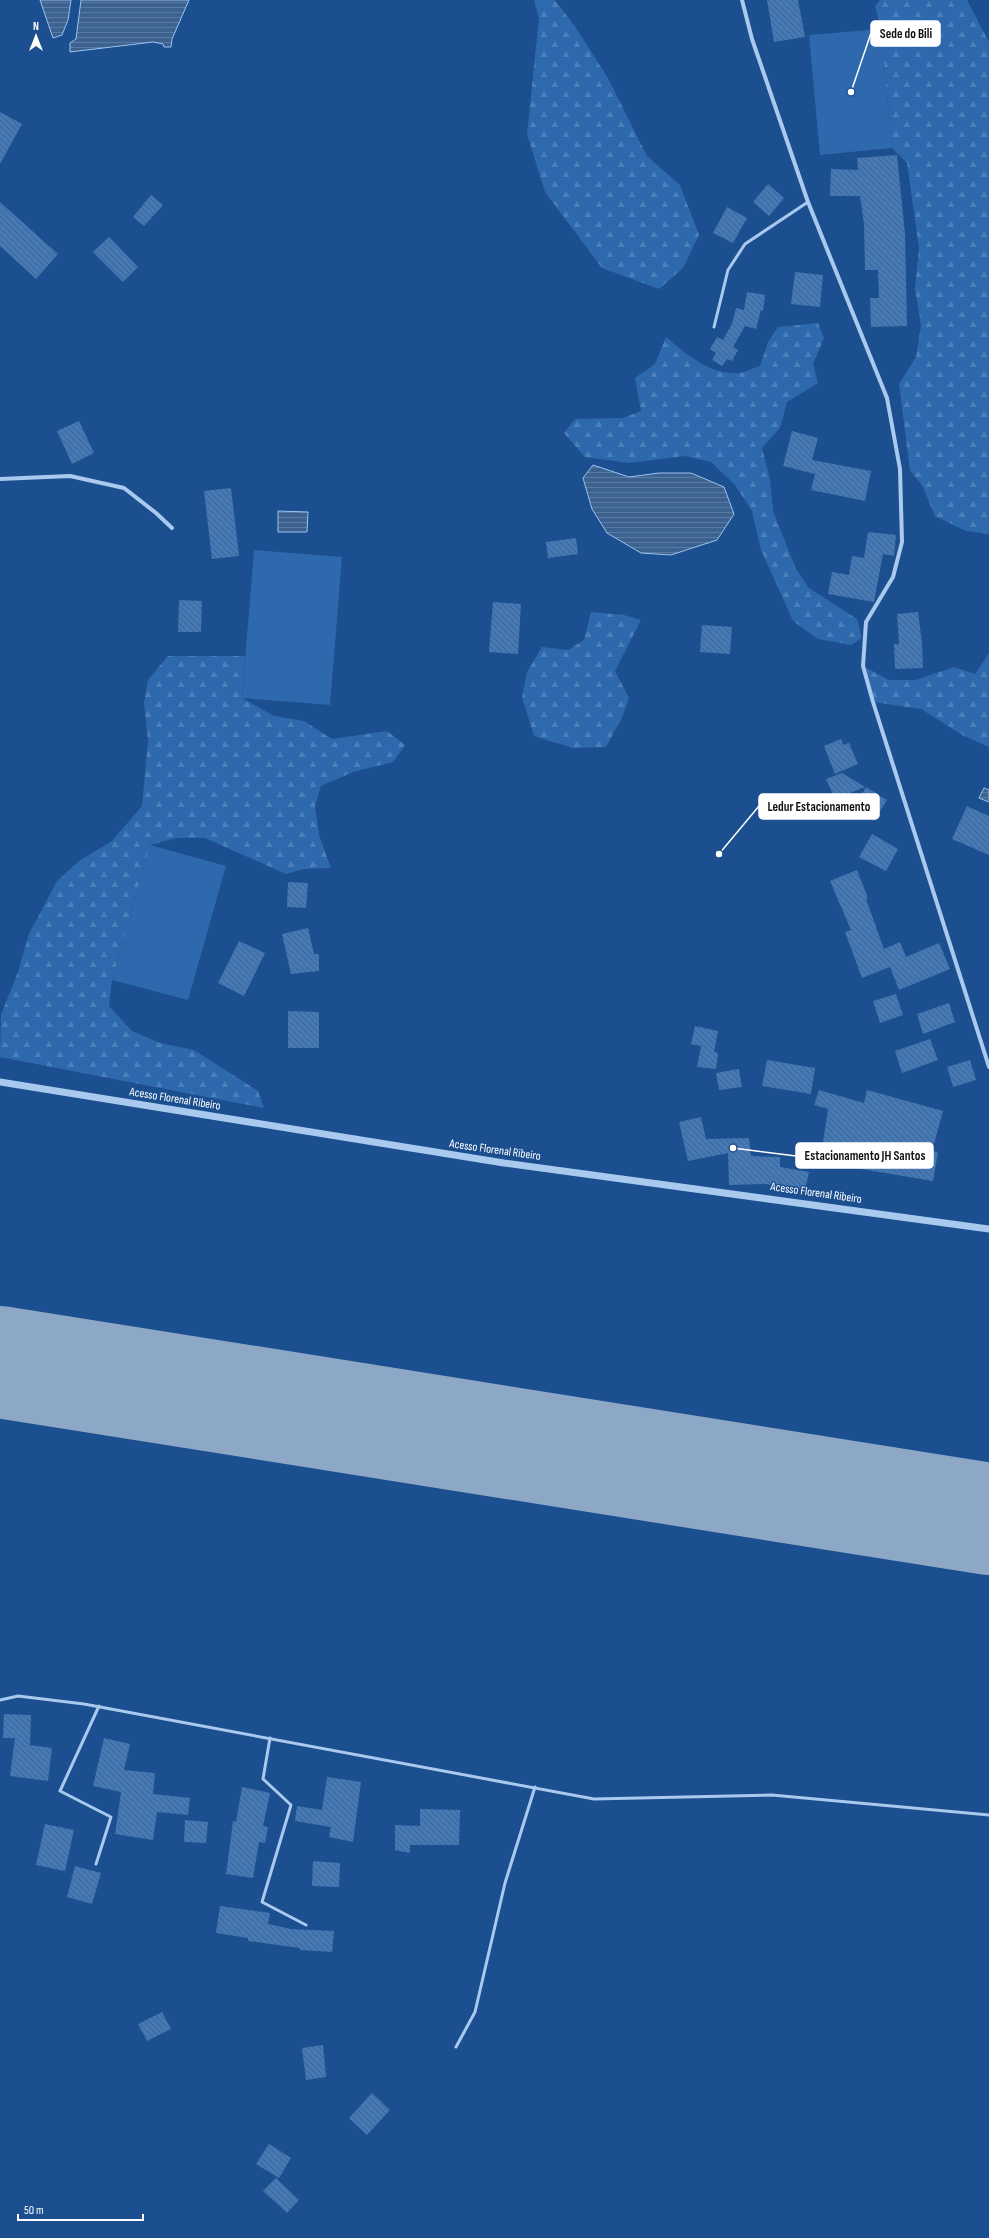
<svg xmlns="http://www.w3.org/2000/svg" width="989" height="2238" font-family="'Sofia Sans Condensed',sans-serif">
  <defs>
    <pattern id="forest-firs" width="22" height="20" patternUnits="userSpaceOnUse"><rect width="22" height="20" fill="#2e69ad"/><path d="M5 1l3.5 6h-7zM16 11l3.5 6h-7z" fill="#4d80b9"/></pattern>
    <pattern id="water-rules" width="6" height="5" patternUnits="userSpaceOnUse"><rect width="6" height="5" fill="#3c6290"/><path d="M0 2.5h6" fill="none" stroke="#597aa1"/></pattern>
    <pattern id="building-back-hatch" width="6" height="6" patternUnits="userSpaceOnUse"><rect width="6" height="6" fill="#4478b7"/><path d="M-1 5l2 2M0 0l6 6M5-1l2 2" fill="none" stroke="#486282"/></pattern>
  </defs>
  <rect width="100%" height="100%" fill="#1b4f8f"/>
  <g fill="#2e69ad">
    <path d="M881,29L892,148L820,155L809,35Z"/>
    <path d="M254,550L342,557L330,705L242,698Z"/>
    <path d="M150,845L226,866L188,1000L112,980Z"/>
  </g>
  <g fill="url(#forest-firs)">
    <path d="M534,0H555L576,28L608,78L647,156L680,185L699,235L683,268L659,289L602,268L545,192L527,134L539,18Z"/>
    <path d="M880,0H967L989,42V534L966,531L935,516L922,485L910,471L899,384L916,357L921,325L915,289L919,248L907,163L892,148L881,29L875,6Z"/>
    <path d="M818,323L824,338L813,364L818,383L787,402L780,428L762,448L770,479L773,511L796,569L809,588L857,619L862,638L851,645L818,639L793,621L761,550L752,511L735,485L711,462L685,456L629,463L585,457L564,433L575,419L623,418L641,411L635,378L655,364L666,337C686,354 711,376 739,373C746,372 753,368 760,366L768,342L778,327Z"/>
    <path d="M591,612L624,615L641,620L615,671L629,698L622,718L606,747L573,748L534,736L522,697L527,672L542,647L568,650L584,640Z"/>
    <path d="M989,653V747L964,736L921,709L873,702L863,666L889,680H915L954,667L975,674Z"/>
    <path d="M168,656H245L242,698L274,716L304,721L332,739L387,731L405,745L393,762L353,772L321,786L315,806L319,835L331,868L304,869L286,874L205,838H176L150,845L112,980L109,1006L132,1031L160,1043L194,1050L258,1091L264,1108L0,1057L1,1015L18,972L29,934L57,881L79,861L112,841L142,806L148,741L144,703L148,680Z"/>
  </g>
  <g fill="url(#water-rules)" stroke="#9cc4f0">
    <path d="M40,0H71L68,20L62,35L53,38Z"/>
    <path d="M81,0H189L172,39L171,47H164L163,44L153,42L70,52V43L76,39Z"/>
    <path d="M593,465L629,477L659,473H691L724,487L734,514L717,540L671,555L641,553L607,533L592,509L583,478Z"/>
    <path d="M278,511L308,512L307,532H278Z"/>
    <path d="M984,788L989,790V802L979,798Z"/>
  </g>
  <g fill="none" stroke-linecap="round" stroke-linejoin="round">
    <path stroke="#8da7c7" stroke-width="112" d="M0,1362L989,1519"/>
  </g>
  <g fill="url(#building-back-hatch)">
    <path d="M767,0H798L805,37L774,42Z"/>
    <path d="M0,112L22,124L0,164Z"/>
    <path d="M897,155L905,234L907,326L871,327L870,298H879L878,270H865L864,224L860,196H830L831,169L858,170L857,158Z"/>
    <path d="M768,184L784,198L769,216L753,202Z"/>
    <path d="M151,195L163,205L144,226L133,217Z"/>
    <path d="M0,202L58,254L36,279L0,246Z"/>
    <path d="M727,207L747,218L733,243L713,233Z"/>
    <path d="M109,237L138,267L123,282L93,252Z"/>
    <path d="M795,272L823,275L820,307L791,304Z"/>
    <path d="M747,292L765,295L763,311L761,310L756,329L745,326L733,347L738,350L732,361L727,359L722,366L712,360L716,353L710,349L717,337L723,340L732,324L736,308L744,310Z"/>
    <path d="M79,421L94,453L72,464L57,431Z"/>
    <path d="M792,431L818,438L812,460L871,471L865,501L811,490L815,474L783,466Z"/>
    <path d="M231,488L239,556L212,559L204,491Z"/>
    <path d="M868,532L896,535L894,556L883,554L874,602L828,594L832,572L849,575L852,556L864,558Z"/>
    <path d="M576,538L578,554L548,558L546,542Z"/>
    <path d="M179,600L202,601L201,632H178Z"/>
    <path d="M493,602L521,604L518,654L489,652Z"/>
    <path d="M918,612L922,643L923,668L895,669L894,644H899L897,614Z"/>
    <path d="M702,625L732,627L730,654L700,652Z"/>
    <path d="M841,739L843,745L849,743L858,764L835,774L824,746Z"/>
    <path d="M842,773L865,787L835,799L826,779Z"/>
    <path d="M866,787L887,800L874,821L853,809Z"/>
    <path d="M967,806L989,816V855L952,839Z"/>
    <path d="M872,834L898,849L886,871L859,857Z"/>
    <path d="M857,870L868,898L866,899L884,949L900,942L906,957L939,943L950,969L899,990L890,967L862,978L845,932L851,930L830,881Z"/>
    <path d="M288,882L308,883L306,908L287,907Z"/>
    <path d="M308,928L314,954H319V971L291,974L282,934Z"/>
    <path d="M239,941L265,953L244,996L218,983Z"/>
    <path d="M896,994L903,1015L880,1023L873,1001Z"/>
    <path d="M949,1003L955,1022L923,1034L917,1014Z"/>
    <path d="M288,1011L319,1012V1048H288Z"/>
    <path d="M695,1026L718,1031L714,1052L718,1053L716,1069L697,1067L701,1046L691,1044Z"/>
    <path d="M930,1039L938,1060L902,1073L895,1051Z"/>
    <path d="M767,1060L815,1068L811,1094L762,1086Z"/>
    <path d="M970,1060L976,1080L953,1087L947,1067Z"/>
    <path d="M739,1069L742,1087L719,1090L716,1073Z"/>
    <path d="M819,1090L864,1103L867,1090L943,1111L932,1151L938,1152L933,1181L820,1162L828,1109L814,1105Z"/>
    <path d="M701,1117L706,1139L749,1138L751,1156L780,1157V1167L809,1172L805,1190L765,1184L729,1185L728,1153L688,1161L679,1122Z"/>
    <path d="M4,1714L31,1715L30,1745L52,1748L48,1781L10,1776L15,1738H3Z"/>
    <path d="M104,1738L130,1744L124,1770L155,1773L153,1794L190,1798L188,1815L157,1812L153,1840L115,1834L121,1792L93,1786Z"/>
    <path d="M327,1777L361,1782L353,1842L329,1837L331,1827L295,1821L297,1806L322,1810Z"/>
    <path d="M242,1787L270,1793L263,1826L268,1827L265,1843L259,1842L253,1878L226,1874L233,1821L236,1822Z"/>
    <path d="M420,1809L460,1810L459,1845H410V1853L395,1850V1825L420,1826Z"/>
    <path d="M185,1820L208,1822L206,1843L184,1842Z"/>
    <path d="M45,1824L74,1830L65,1871L36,1865Z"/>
    <path d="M313,1861L340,1863L339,1887L312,1886Z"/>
    <path d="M75,1866L101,1873L92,1904L67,1897Z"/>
    <path d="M220,1906L270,1913L268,1924L291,1929L334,1931L332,1952L300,1950V1948L248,1941V1938L216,1933Z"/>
    <path d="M162,2012L171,2029L147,2041L138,2024Z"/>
    <path d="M323,2045L326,2077L306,2080L302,2048Z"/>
    <path d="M372,2093L390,2110L367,2135L349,2118Z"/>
    <path d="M269,2144L291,2158L279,2178L256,2164Z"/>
    <path d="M276,2178L299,2200L287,2213L263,2191Z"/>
  </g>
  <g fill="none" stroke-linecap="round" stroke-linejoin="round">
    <g stroke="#a9c9ee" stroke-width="3">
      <path d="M714,327L728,270L745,244L808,202"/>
      <path d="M0,1700L18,1696L84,1704L594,1799L772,1795L989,1815"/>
      <path d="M270,1738L263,1779L291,1805L262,1902L306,1925"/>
      <path d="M96,1864L111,1817L60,1791L99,1706"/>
      <path d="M456,2047L475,2012L505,1883L535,1787"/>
    </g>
    <g stroke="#a9c9ee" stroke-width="4">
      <path d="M742,0L752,39L808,202L887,398L900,469L902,542L893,577L866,622L863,666L873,702L989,1067"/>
      <path d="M0,479L70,476L124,488L156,513L172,528"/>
    </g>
    <path stroke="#a9c9ee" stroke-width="7" d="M0,1082L504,1163L989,1229"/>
  </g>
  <g text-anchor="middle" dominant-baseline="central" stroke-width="3" stroke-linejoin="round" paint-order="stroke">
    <g font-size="12" fill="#fff" stroke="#1b4f8f">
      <text transform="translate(175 1099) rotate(9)">Acesso Florenal Ribeiro</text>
      <text transform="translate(495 1150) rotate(8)">Acesso Florenal Ribeiro</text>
      <text transform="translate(816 1193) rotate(8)">Acesso Florenal Ribeiro</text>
    </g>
  </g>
  <path fill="none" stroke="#fff" stroke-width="1.5" d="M851 92L871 33M719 854L759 806M733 1148L796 1156"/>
  <g fill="#fff" stroke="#1b4f8f" stroke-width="1.5">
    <circle cx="851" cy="92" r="4"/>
    <circle cx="719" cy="854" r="4"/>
    <circle cx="733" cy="1148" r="4"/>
  </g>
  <g fill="#fff" stroke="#fff" stroke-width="1.5">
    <rect x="871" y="21" width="69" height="25" rx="4"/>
    <rect x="759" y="794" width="120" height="25" rx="4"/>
    <rect x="796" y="1143" width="137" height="25" rx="4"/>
  </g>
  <g font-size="13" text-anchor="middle" font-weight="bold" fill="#111">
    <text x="906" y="38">Sede do Bili</text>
    <text x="819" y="811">Ledur Estacionamento</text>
    <text x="865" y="1160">Estacionamento JH Santos</text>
  </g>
  <g transform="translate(36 36)" stroke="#1b4f8f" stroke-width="3" paint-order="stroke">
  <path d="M0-3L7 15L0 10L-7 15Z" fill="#ffffff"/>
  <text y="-6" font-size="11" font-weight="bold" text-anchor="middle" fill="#ffffff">N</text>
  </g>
  <path d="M18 2214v6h125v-6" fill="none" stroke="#ffffff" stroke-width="2"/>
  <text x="24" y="2214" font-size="12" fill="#ffffff" stroke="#1b4f8f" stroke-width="3" paint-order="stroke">50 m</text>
</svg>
